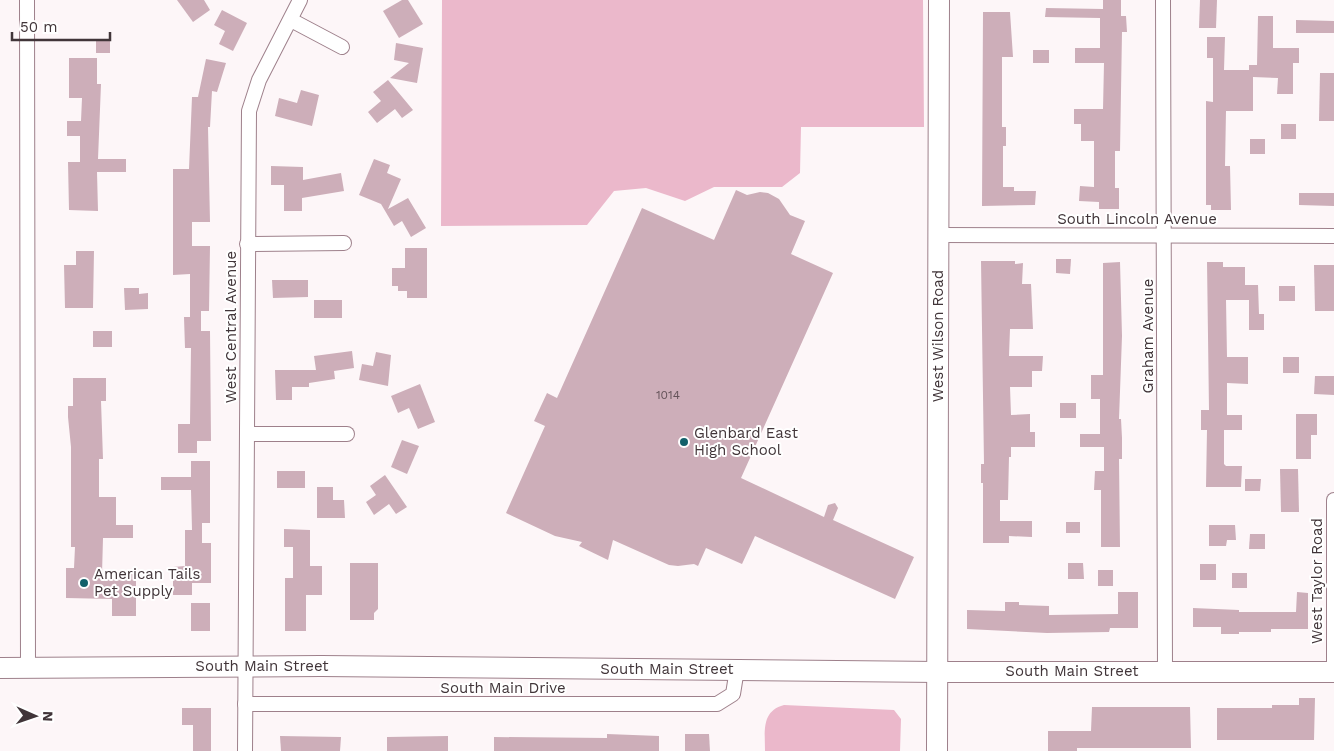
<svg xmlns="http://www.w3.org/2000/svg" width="1334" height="751" font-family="'Work Sans',sans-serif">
  <rect width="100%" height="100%" fill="#fdf6f8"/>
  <g fill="#ebb8cb">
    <path d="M442,0H923L924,127H801L800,173L782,187H714L685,201L646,188L614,191L587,225L441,226Z"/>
    <path d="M784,705L894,710L901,719L900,751H765C765,732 761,711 784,705Z"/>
  </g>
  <g fill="#cdaeb9">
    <path d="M177,0H204L210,10L193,22Z"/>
    <path d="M402,0H408L423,24L399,38L383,11Z"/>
    <path d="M1103,0H1121V16H1126L1127,32H1122L1120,151H1115V188H1119V209H1099V202L1079,201L1080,186L1094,187V141H1081V124H1074V109H1103L1104,63H1075V48H1100V18L1045,17L1046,8L1103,9Z"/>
    <path d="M1200,0H1217L1216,28H1199Z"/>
    <path d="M222,10L247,23L233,51L219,44L225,31L214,25Z"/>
    <path d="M983,12H1010L1013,57H1002V127H1006V146H1003V187H1014V191H1036L1035,205L982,206Z"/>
    <path d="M1258,16H1273V48H1299V63H1293V94H1277L1278,78L1253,77V111H1226L1225,166H1230L1231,210H1211V205H1206V101L1213,102V58H1207V37H1225L1224,70H1249V65H1257Z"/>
    <path d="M1296,20L1334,21V33H1296Z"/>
    <rect x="96" y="40" width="14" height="13"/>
    <path d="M396,43L423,48L417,83L390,78L409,63L394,60Z"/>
    <rect x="1033" y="50" width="16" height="13"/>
    <path d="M69,58H97V84H101L98,159H126V172H97L98,211L69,210L68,162H80V136H67V121H81L82,98H69Z"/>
    <path d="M206,59L226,63L217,92L212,91L210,127H208L210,222H192V246H210L209,311H201V331H210L211,441H197V453H178V424H190L191,348H185L184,317H190V274L173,275V169H189L192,97H198Z"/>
    <path d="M1320,73H1334V121H1319Z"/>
    <path d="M388,80L413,110L402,118L395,109L377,123L368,112L381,101L373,92Z"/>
    <path d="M301,90L319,95L312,126L275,116L279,98L297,103Z"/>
    <rect x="1281" y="124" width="15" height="15"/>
    <rect x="1250" y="139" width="15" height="15"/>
    <path d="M374,159L390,165L387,173L401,179L388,209L408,198L426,228L411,237L402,221L394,226L381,204L359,195Z"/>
    <path d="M271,166L303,167V180L341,173L344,191L302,198V211H284V185H271Z"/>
    <path d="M736,190L747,195L760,192L768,193L779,199L790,215L805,221L791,254L833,273L741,478L824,517L828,505L835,503L838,508L833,520L914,557L895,599L755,536L742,564L706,548L698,566L694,564L678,566L669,565L613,540L608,560L579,546L582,542L555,536L506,513L545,426L534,421L547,393L557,398L642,208L714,240Z"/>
    <path d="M1299,193H1334V206L1299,205Z"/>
    <path d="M405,248H427V298H407V291H398V286H392V268H405Z"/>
    <path d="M76,251H94L93,308H65L64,265H76Z"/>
    <path d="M1056,259H1071L1070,274L1056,273Z"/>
    <path d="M981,261H1015V264L1023,263L1022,284H1031L1033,329H1010L1009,356H1043L1042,371H1032V387H1010L1011,415L1030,414V432H1035V447H1011V457H1009L1008,500H1000V521H1032V537L1009,536V543H983V483H981V464H984Z"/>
    <path d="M1120,262L1122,336L1119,419H1121L1122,438V459H1119L1120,547H1101V490H1094L1095,471H1104V447H1080V434H1100V399H1091V375H1103V263Z"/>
    <path d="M1207,262H1223V267H1245V285H1258L1259,314H1264V330H1249V300H1226L1227,357H1248V384L1227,383V415H1242V430H1224V464L1226,466H1242L1241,487H1206L1207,430H1201V410H1209Z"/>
    <path d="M1314,265H1334V311H1315Z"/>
    <path d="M272,280H308V297L273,298Z"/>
    <rect x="1279" y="286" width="16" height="15"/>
    <path d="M124,288H139V294L148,293V309L125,310Z"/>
    <rect x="314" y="300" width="28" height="18"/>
    <rect x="93" y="331" width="19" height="16"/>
    <path d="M352,351L354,368L334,371L335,379L309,383V387H292V400H276L275,370H316L314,356Z"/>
    <path d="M376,352L391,355L388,386L359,380L362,364L373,366Z"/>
    <rect x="1283" y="357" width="16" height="16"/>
    <path d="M1315,376H1334V395L1314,394Z"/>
    <path d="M73,378H106V401H101L103,459H99V497H116V525H133V538H103L102,574H136V616H112V599L66,598V568H74L75,547H71V447L68,417V406H73Z"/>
    <path d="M420,384L435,422L418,429L409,408L398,413L391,396Z"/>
    <rect x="1060" y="403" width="16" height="15"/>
    <path d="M1296,414H1317V435H1311V459H1296Z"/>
    <path d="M402,440L419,446L407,474L391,467Z"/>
    <path d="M191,461H210V523H202V543H211V583H192V595H173V567L185,566V530H192L191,490H161V477H191Z"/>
    <path d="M1280,469H1298L1299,512H1281Z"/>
    <rect x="277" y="471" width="28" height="17"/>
    <path d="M385,475L407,507L396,514L389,504L374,515L366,502L376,495L370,486Z"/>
    <path d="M1245,479H1261L1260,491H1245Z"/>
    <path d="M317,487H333V500H344L345,518H317Z"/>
    <rect x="1066" y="522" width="14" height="11"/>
    <path d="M1209,525H1235L1236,540H1227L1226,546H1209Z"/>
    <path d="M284,529L310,530V566H322V595H306V631H285V578H293V547H284Z"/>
    <path d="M1250,534H1265V549H1249Z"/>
    <path d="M350,563H378V609L374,613V620H350Z"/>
    <path d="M1068,563H1083L1084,579H1068Z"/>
    <rect x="1200" y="564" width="16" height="16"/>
    <rect x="1098" y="570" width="15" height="16"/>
    <rect x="1232" y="573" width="15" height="15"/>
    <path d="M1118,592H1138V628H1110L1109,632L1047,633L967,629V610L1005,611V602H1019V605L1049,606V615L1118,614Z"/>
    <path d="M1297,592L1308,593V629H1271V632H1239V634H1221V627H1193V608L1239,610V612H1296Z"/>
    <rect x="191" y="603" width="19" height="28"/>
    <path d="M1299,698H1315L1314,740H1217V708H1272V705H1299Z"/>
    <path d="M1092,707H1190L1191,748H1077V751H1048V731H1091Z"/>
    <path d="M182,708H211V751H193V725H182Z"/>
    <path d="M607,734L659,736V751H494V737L607,738Z"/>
    <path d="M685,734H709L710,751H685Z"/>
    <path d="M280,736L341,737L340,751H281Z"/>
    <path d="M448,736V751H387V737Z"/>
  </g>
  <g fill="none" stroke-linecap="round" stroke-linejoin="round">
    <defs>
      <g id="street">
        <path d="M27,0L28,667"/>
        <path d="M1163,0L1165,671"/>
        <path d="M291,20L342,47"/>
        <path d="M939,235L1334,236"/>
        <path d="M247,244L344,243"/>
        <path d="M247,434H347"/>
        <path d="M1334,500V662"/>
        <path d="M245,704H717L733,694L737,669"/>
        <path d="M245,751L249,111L259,80L300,0"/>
      </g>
      <g id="secondary">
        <path d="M0,668L321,666L938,672H1334"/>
        <path d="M937,751L939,0"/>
      </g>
    </defs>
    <use href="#street" stroke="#9e808b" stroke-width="16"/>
    <use href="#secondary" stroke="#9e808b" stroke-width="22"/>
    <use href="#street" stroke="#fff" stroke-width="14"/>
    <use href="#secondary" stroke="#fff" stroke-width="20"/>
  </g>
  <g fill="#12606a" stroke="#fff" stroke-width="2">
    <circle cx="684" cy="442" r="5"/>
    <circle cx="84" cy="583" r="5"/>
  </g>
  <g text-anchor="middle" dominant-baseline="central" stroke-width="4" stroke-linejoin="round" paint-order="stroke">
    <g font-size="12" fill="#645359">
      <text x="668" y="395">1014</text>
    </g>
    <g font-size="15" fill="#413539" stroke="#fff">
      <text x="1137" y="219">South Lincoln Avenue</text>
      <text transform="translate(231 327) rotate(-90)">West Central Avenue</text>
      <text transform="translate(938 336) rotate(-90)">West Wilson Road</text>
      <text transform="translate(1148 336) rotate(-90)">Graham Avenue</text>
      <text transform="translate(1317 581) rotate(-90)">West Taylor Road</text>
      <text x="262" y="666">South Main Street</text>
      <text x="667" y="669">South Main Street</text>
      <text x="1072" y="671">South Main Street</text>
      <text x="503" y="688">South Main Drive</text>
    </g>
    <g font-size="15" fill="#413539" stroke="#fff" text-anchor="start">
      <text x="694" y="433">Glenbard East<tspan x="694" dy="17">High School</tspan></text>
      <text x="94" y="574">American Tails<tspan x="94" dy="17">Pet Supply</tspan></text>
    </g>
  </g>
  <g transform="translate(35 716) rotate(92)" stroke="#ffffff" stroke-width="4" paint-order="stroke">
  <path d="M0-4L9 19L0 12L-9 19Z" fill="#413539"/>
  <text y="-8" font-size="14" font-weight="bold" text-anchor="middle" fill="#413539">N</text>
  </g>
  <path d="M12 32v8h98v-8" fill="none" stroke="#413539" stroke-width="2.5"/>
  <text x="20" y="32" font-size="15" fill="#413539" stroke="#ffffff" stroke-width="4" paint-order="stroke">50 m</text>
</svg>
